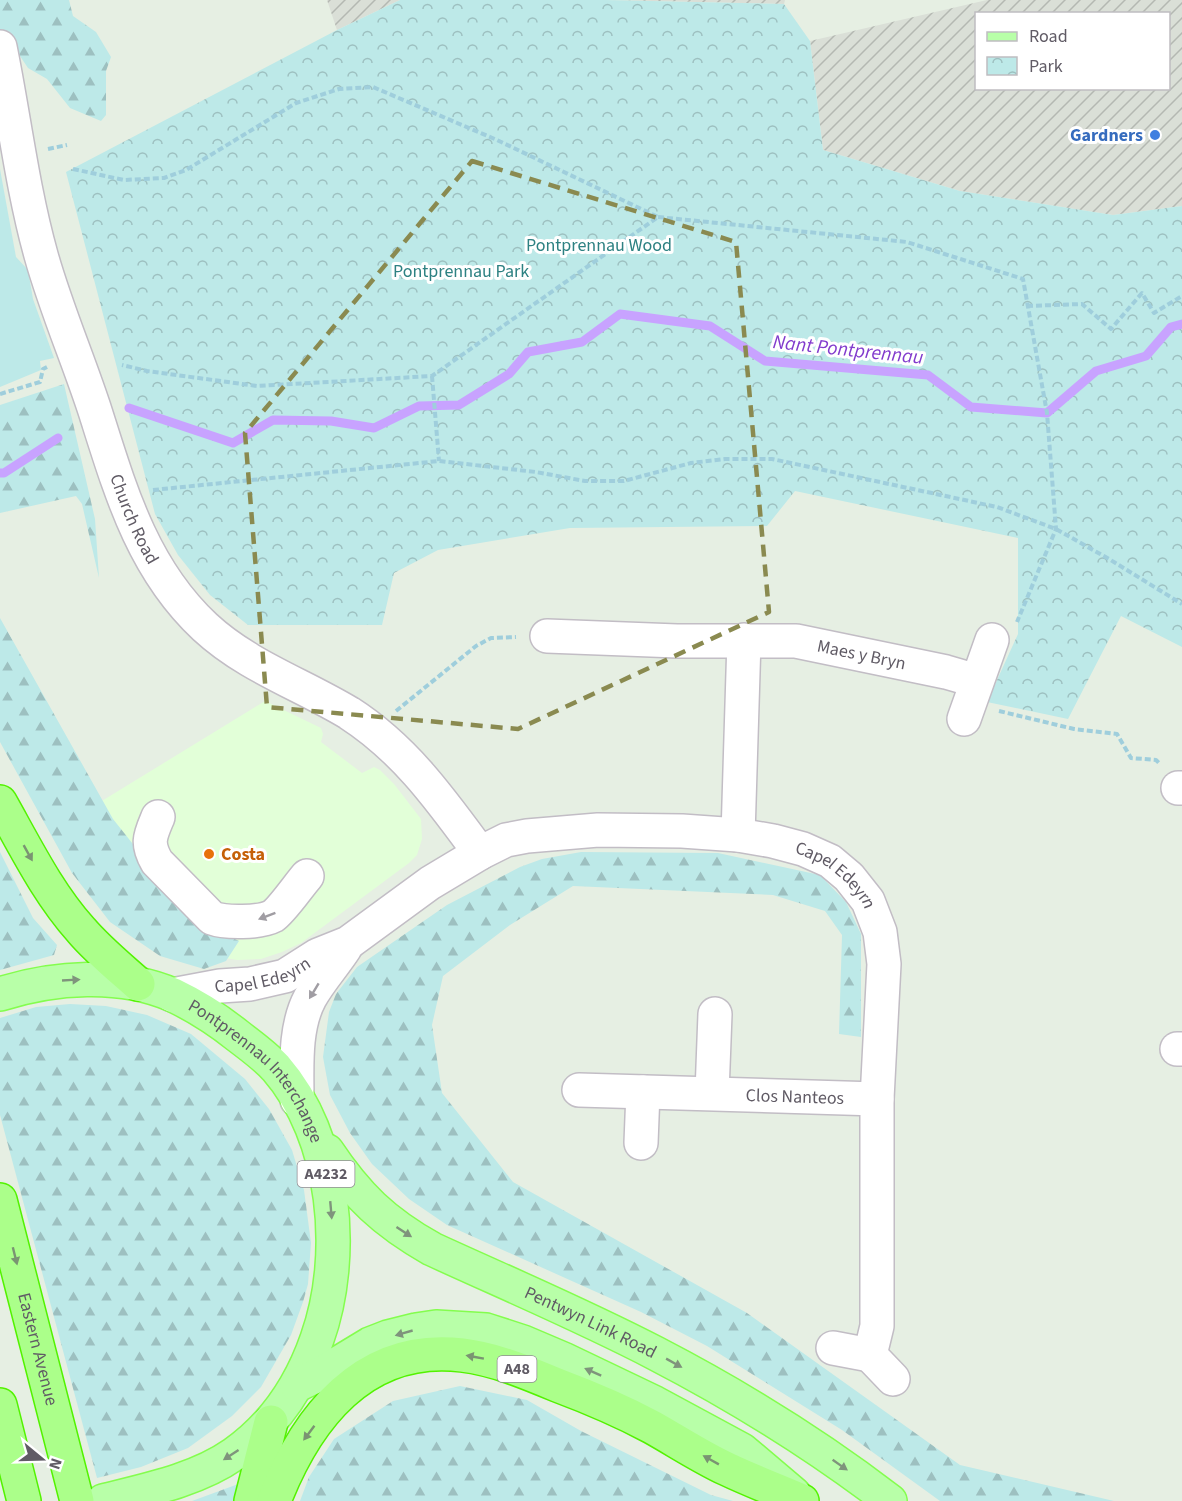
<svg xmlns="http://www.w3.org/2000/svg" width="1182" height="1501" font-family="'Source Sans 3',sans-serif">
  <defs>
    <pattern id="industrial-furrows" width="10" height="10" patternUnits="userSpaceOnUse" patternTransform="scale(1.5)"><rect width="10" height="10" fill="#dadfd7"/><path d="M-1 1l2-2M0 10L10 0M9 11l2-2" fill="none" stroke="#b4b8b2"/></pattern>
    <pattern id="forest-firs" width="22" height="20" patternUnits="userSpaceOnUse" patternTransform="scale(1.5)"><rect width="22" height="20" fill="#bde9e8"/><path d="M5 1l3.5 6h-7zM16 11l3.5 6h-7z" fill="#9dc0c0"/></pattern>
    <pattern id="park-crowns" width="20" height="18" patternUnits="userSpaceOnUse" patternTransform="scale(1.5)"><rect width="20" height="18" fill="#bde9e8"/><path d="M2 6a3 3 0 1 1 6 0M12 15a3 3 0 1 1 6 0" fill="none" stroke="#9dc0c0"/></pattern>
  </defs>
  <rect width="100%" height="100%" fill="#e6efe3"/>
  <path fill="#e2ffd8" d="M265,701L321,728L323,734L321,742L362,773L374,767L380,770L394,784L421,819L422,839L417,855L409,863L301,943L282,952L261,959L237,960L219,957L92,807Z"/>
  <g fill="url(#industrial-furrows)" fill-rule="evenodd">
    <path d="M327,0H400L337,30Z"/>
    <path d="M608,0H785L784,4Z"/>
    <path d="M987,0H1182V206L1113,215L960,191L823,150L810,41ZM976,14H1168V88H976Z"/>
  </g>
  <path fill="#bde9e8" d="M0,169L16,257L28,270L33,299L54,358L40,361L41,370L0,387Z"/>
  <g fill="url(#forest-firs)">
    <path d="M0,0H69L73,16L96,32L111,57L106,71V115L101,121L70,108L47,79L28,68L2,29L0,31Z"/>
    <path d="M64,384L95,519L99,578L82,504L76,496L0,513V405Z"/>
    <path d="M0,618L113,819L148,863L211,927L239,941L226,961L204,969L160,956L110,922L72,873L0,742Z"/>
    <path d="M0,852L33,918L57,945L54,955L0,970Z"/>
    <path d="M581,852L718,853L820,875L846,902L861,934V1037L839,1034L842,935L825,911L773,895L573,886L510,925L443,976L432,1025L442,1093L513,1182L747,1313L960,1465L1114,1501H940L842,1430L707,1346L641,1312L447,1225L409,1199L372,1164L350,1133L330,1095L323,1057L329,1012L336,994L357,967L447,905L520,867L542,859Z"/>
    <path d="M70,1004L106,1006L147,1015L191,1034L245,1079L269,1109L292,1150L304,1190L311,1243L308,1284L303,1302L291,1335L261,1387L232,1416L188,1448L141,1467L97,1478L0,1115V1018L36,1007Z"/>
    <path d="M460,1386L527,1400L581,1431L711,1495L733,1501H300L309,1477L334,1439L393,1401Z"/>
    <path d="M241,1483L237,1501H192Z"/>
  </g>
  <path fill="url(#park-crowns)" d="M400,0H605L784,4L810,41L823,150L960,191L1113,215L1182,206V647L1121,616L1068,719L987,702L1018,634V538L795,491L767,526L570,528L438,550L394,573L382,625H248L210,595L178,555L155,514L66,172L337,30Z"/>
  <g fill="none" stroke-linecap="round" stroke-linejoin="round">
    <g stroke="#c8a3ff" stroke-width="9">
      <path d="M129,408L233,443L273,420L331,421L374,428L419,406L459,405L509,374L528,352L582,342L620,314L710,326L765,361L928,375L971,407L1047,413L1096,371L1146,356L1171,327L1182,324"/>
      <path d="M0,473H4L58,438"/>
    </g>
    <defs>
      <g id="minor">
        <path id="s1" d="M0,47C14,116 22,187 41,255C56,309 79,361 96,414C121,493 143,569 205,627C247,666 301,684 349,713C405,749 441,800 480,853"/>
        <path id="s2" d="M547,636L677,641H796L946,672L977,681"/>
        <path d="M964,719L992,640"/>
        <path d="M1178,788H1182"/>
        <path d="M158,817C150,836 146,843 157,862L212,918C225,923 260,923 273,916C282,910 299,885 307,876"/>
        <path d="M738,835L744,640"/>
        <path id="s3" d="M172,995L220,986L250,984L285,976L318,955L348,943L430,883L480,853L506,840L527,836L598,830L682,831L738,835L773,841L803,849L830,861L849,877L868,901L880,932L884,964L877,1099V1326L870,1355L893,1379"/>
        <path d="M1177,1049H1182"/>
        <path id="s4" d="M579,1090L877,1099"/>
        <path d="M712,1093L715,1014"/>
        <path d="M297,1100C297,1067 294,1028 310,998C320,980 334,965 345,948"/>
        <path d="M641,1143L643,1092"/>
        <path d="M833,1348L870,1355"/>
      </g>
      <g id="major">
        <path id="s5" d="M0,994C54,977 120,972 173,995C196,1006 218,1020 238,1036C251,1046 265,1056 276,1068C336,1137 347,1255 317,1339C301,1385 275,1425 234,1454C197,1480 147,1490 103,1501"/>
        <path id="s6" d="M327,1151C357,1196 384,1222 432,1249C506,1283 582,1315 655,1353C736,1395 817,1445 890,1501"/>
        <path d="M297,1385L322,1373L370,1344L388,1337L416,1330L436,1327L486,1330L523,1342L563,1359L655,1403L742,1450L794,1494"/>
      </g>
      <g id="highway">
        <path d="M0,802C25,846 47,892 81,930C98,950 119,967 138,984"/>
        <path id="s7" d="M0,1200L77,1501"/>
        <path d="M0,1405L24,1501"/>
        <path d="M251,1501L271,1422"/>
        <path d="M274,1501C306,1419 363,1343 462,1355C495,1359 526,1372 557,1385C589,1397 622,1411 652,1427C677,1441 701,1457 727,1469C752,1481 777,1490 802,1501"/>
      </g>
    </defs>
    <use href="#minor" stroke="#c2bdc5" stroke-width="36"/>
    <use href="#major" stroke="#84fd4e" stroke-width="36"/>
    <use href="#highway" stroke="#53f200" stroke-width="36"/>
    <g stroke="#9fcedc" stroke-width="4" stroke-dasharray="6 3" stroke-linecap="butt">
      <path d="M48,149L67,145"/>
      <path d="M73,169L124,180L164,178L186,170L296,103L339,89L373,87L497,140L658,217L432,376L257,386L147,371L122,365"/>
      <path d="M658,217L907,242L1023,279L1047,413L1056,529L1017,622"/>
      <path d="M1027,306L1082,304L1111,329L1142,293L1154,313L1182,296"/>
      <path d="M432,376L439,461"/>
      <path d="M0,394L40,382L43,369L47,367"/>
      <path d="M153,490L439,461L536,472L585,481H624L691,463L725,459H772L997,507L1056,529L1109,559L1182,604"/>
      <path d="M396,711L476,646L491,638L516,637"/>
      <path d="M999,711L1074,729L1117,734L1131,758L1156,760L1160,764"/>
    </g>
    <use href="#minor" stroke="#fff" stroke-width="33"/>
    <use href="#major" stroke="#b8ffa8" stroke-width="33"/>
    <use href="#highway" stroke="#abff8a" stroke-width="33"/>
  </g>
  <defs><path id="oneway-solid" d="M-6-.8H1V-3.2L6.5 0L1 3.2V.8H-6Z" transform="scale(1.5)"/></defs>
  <g fill="#7a9472">
    <use href="#oneway-solid" transform="translate(28 853) rotate(61)"/>
    <use href="#oneway-solid" transform="translate(15 1256) rotate(76)"/>
    <use href="#oneway-solid" transform="translate(475 1357) rotate(-170)"/>
    <use href="#oneway-solid" transform="translate(309 1433) rotate(127)"/>
    <use href="#oneway-solid" transform="translate(711 1460) rotate(-151)"/>
  </g>
  <g fill="#a09da3">
    <use href="#oneway-solid" transform="translate(267 916) rotate(159)"/>
    <use href="#oneway-solid" transform="translate(314 991) rotate(121)"/>
  </g>
  <g fill="#7f947c">
    <use href="#oneway-solid" transform="translate(71 980) rotate(-3)"/>
    <use href="#oneway-solid" transform="translate(331 1210) rotate(85)"/>
    <use href="#oneway-solid" transform="translate(404 1232) rotate(33)"/>
    <use href="#oneway-solid" transform="translate(404 1333) rotate(164)"/>
    <use href="#oneway-solid" transform="translate(674 1363) rotate(29)"/>
    <use href="#oneway-solid" transform="translate(593 1372) rotate(-156)"/>
    <use href="#oneway-solid" transform="translate(231 1455) rotate(147)"/>
    <use href="#oneway-solid" transform="translate(840 1465) rotate(35)"/>
  </g>
  <path fill="none" stroke="#8a8a50" stroke-width="4.5" stroke-dasharray="12 8" stroke-linejoin="round" d="M472,161L736,242L769,612L518,729L267,707L245,433Z"/>
  <circle fill="#3f7fe0" stroke="#fff" stroke-width="2" cx="1155" cy="135" r="6"/>
  <circle fill="#e8710a" stroke="#fff" stroke-width="2" cx="209" cy="854" r="6"/>
  <g text-anchor="middle" dominant-baseline="central" stroke-width="6" stroke-linejoin="round" paint-order="stroke">
    <g fill="#fff" stroke="#908c93" stroke-width="1.5">
      <rect x="297.5" y="1161" width="57" height="26" rx="4.5"/>
      <rect x="497.5" y="1356" width="39" height="26" rx="4.5"/>
    </g>
    <g font-size="16" font-weight="bold" fill="#605b65">
      <text x="326" y="1174">A4232</text>
      <text x="517" y="1369">A48</text>
    </g>
    <g font-size="18" font-weight="bold" fill="#366cbe" stroke="#fff" text-anchor="end">
      <text x="1143" y="135">Gardners</text>
    </g>
    <g font-size="18" fill="#2d8182" stroke="#fff">
      <text x="599" y="245">Pontprennau Wood</text>
      <text x="461" y="271">Pontprennau Park</text>
    </g>
    <g font-size="18" fill="#605b65" stroke="#fff">
      <text stroke="none"><textPath href="#s1" startOffset="492">Church Road</textPath></text>
      <text stroke="none"><textPath href="#s2" startOffset="316">Maes y Bryn</textPath></text>
      <text stroke="none"><textPath href="#s3" startOffset="717">Capel Edeyrn</textPath></text>
      <text stroke="none"><textPath href="#s3" startOffset="93">Capel Edeyrn</textPath></text>
      <text stroke="none"><textPath href="#s5" startOffset="292">Pontprennau Interchange</textPath></text>
      <text stroke="none"><textPath href="#s4" startOffset="216">Clos Nanteos</textPath></text>
      <text stroke="none"><textPath href="#s6" startOffset="320">Pentwyn Link Road</textPath></text>
      <text stroke="none"><textPath href="#s7" startOffset="154">Eastern Avenue</textPath></text>
    </g>
    <g font-size="18" font-weight="bold" fill="#c56008" stroke="#fff" text-anchor="start">
      <text x="221" y="854">Costa</text>
    </g>
    <g font-size="20" font-style="italic" fill="#823bcd" stroke="#fff">
      <text transform="translate(848 350) rotate(6)">Nant Pontprennau</text>
    </g>
  </g>
  <rect x="975" y="12" width="195" height="78" fill="#ffffff" stroke="#bfbdc1" stroke-width="1.5"/>
  <rect x="987" y="32" width="30" height="9" fill="#b8ffa8" stroke="#bfbdc1" stroke-width="1.5"/>
  <text x="1029" y="42" font-size="18" fill="#605b65">Road</text>
  <rect x="987" y="57" width="30" height="18" fill="url(#park-crowns)" stroke="#bfbdc1" stroke-width="1.5"/>
  <text x="1029" y="72" font-size="18" fill="#605b65">Park</text>
  <g transform="translate(42 1459) rotate(109)" stroke="#ffffff" stroke-width="4.5" paint-order="stroke">
  <path d="M0-4.5L10 22L0 15L-10 22Z" fill="#605b65"/>
  <text y="-9" font-size="16" font-weight="bold" text-anchor="middle" fill="#605b65">N</text>
  </g>
</svg>
